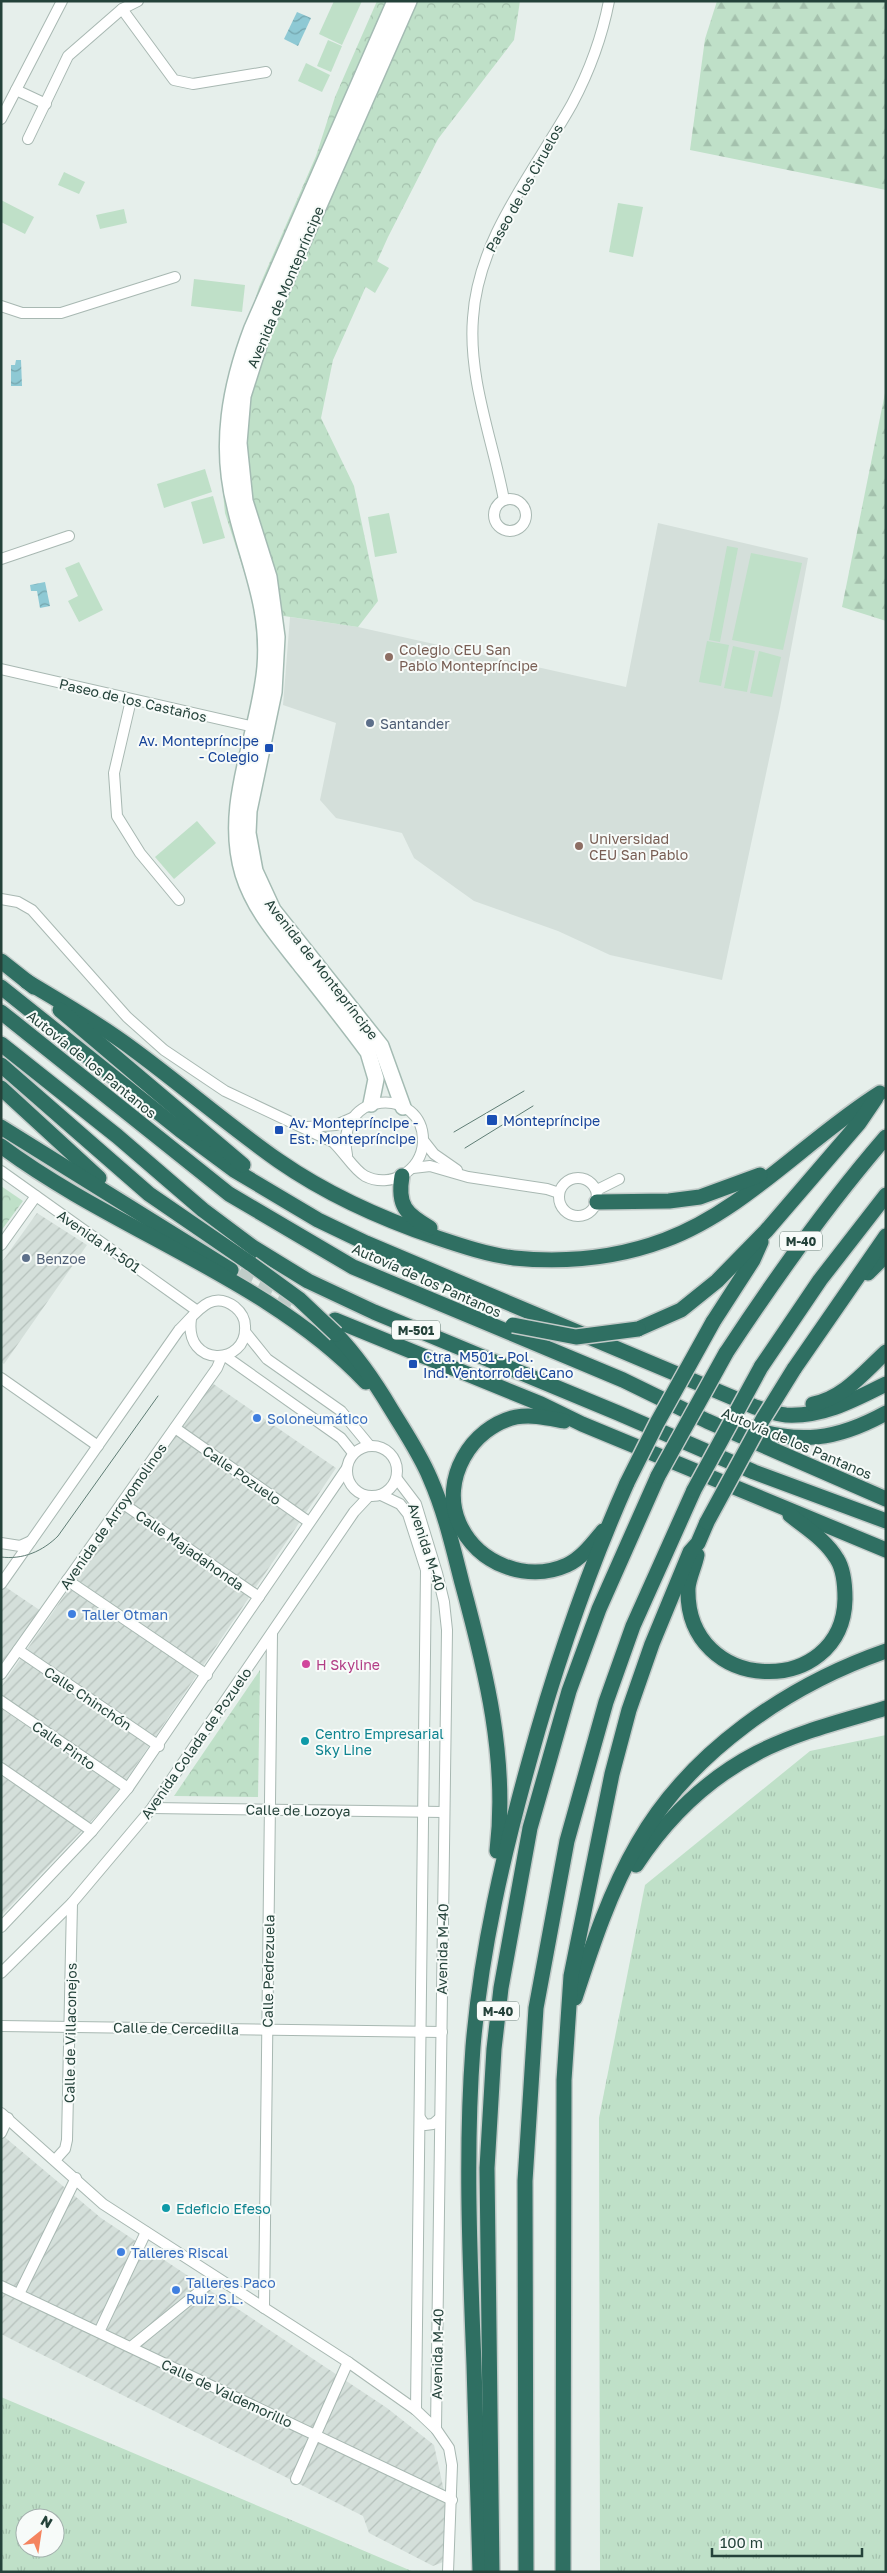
<svg xmlns="http://www.w3.org/2000/svg" width="887" height="2573" font-family="'Golos Text',sans-serif">
  <defs>
    <pattern id="industrial-furrows" width="10" height="10" patternUnits="userSpaceOnUse" patternTransform="scale(1.25)"><rect width="10" height="10" fill="#d4dfda"/><path d="M-1 1l2-2M0 10L10 0M9 11l2-2" fill="none" stroke="#b6c1bc"/></pattern>
    <pattern id="grass-tufts" width="24" height="20" patternUnits="userSpaceOnUse" patternTransform="scale(1.25)"><rect width="24" height="20" fill="#bfe0c8"/><path d="M3 7l-1-3M5 7V3M7 7l1-3M15 17l-1-3M17 17v-4M19 17l1-3" fill="none" stroke="#a4c1ad"/></pattern>
    <pattern id="forest-firs" width="22" height="20" patternUnits="userSpaceOnUse" patternTransform="scale(1.25)"><rect width="22" height="20" fill="#bfe0c8"/><path d="M5 1l3.5 6h-7zM16 11l3.5 6h-7z" fill="#a4c1ad"/></pattern>
    <pattern id="park-crowns" width="20" height="18" patternUnits="userSpaceOnUse" patternTransform="scale(1.25)"><rect width="20" height="18" fill="#bfe0c8"/><path d="M2 6a3 3 0 1 1 6 0M12 15a3 3 0 1 1 6 0" fill="none" stroke="#a4c1ad"/></pattern>
    <pattern id="water-waves" width="16" height="10" patternUnits="userSpaceOnUse" patternTransform="scale(1.25)"><rect width="16" height="10" fill="#8ec9d4"/><path d="M0 5q4-4 8 0t8 0" fill="none" stroke="#74a5ad"/></pattern>
  </defs>
  <rect width="100%" height="100%" fill="#e6efeb"/>
  <path fill="#d4dfda" d="M658,523L808,558L780,708L722,980L610,955L558,931L474,901L414,858L402,833L336,818L320,800L336,723L283,705L290,617L358,627L626,687Z"/>
  <g fill="url(#industrial-furrows)">
    <path d="M37,1213L87,1245L4,1364L1,1362V1263Z"/>
    <path d="M212,1383L336,1468L116,1795L1,1916V1687Z"/>
    <path d="M1,1584L47,1615L1,1681Z"/>
    <path d="M1,2134L101,2218L387,2408L434,2445L446,2500L443,2562L433,2566L369,2533L363,2516L1,2334Z"/>
  </g>
  <g fill="url(#grass-tufts)" fill-rule="evenodd">
    <path d="M886,1735V2572H600L599,2118L645,1885L810,1751Z"/>
    <path d="M1,2397L414,2572H1ZM25,2518H55V2548H25Z"/>
  </g>
  <g fill="url(#forest-firs)">
    <path d="M717,1H886V190L690,150L705,39Z"/>
    <path d="M886,388V621L842,607Z"/>
  </g>
  <g fill="url(#park-crowns)">
    <path d="M377,1H520L514,40L438,139L388,237L333,360L321,418L354,486L378,601L358,627L257,612L225,513L220,463L228,385L259,287L316,156L335,97Z"/>
    <path d="M1,1186L23,1201L1,1231Z"/>
    <path d="M260,1670L258,1797L174,1796Z"/>
  </g>
  <g fill="#bfe0c8">
    <path d="M334,1H362L342,45L319,34Z"/>
    <path d="M328,40L342,46L331,72L317,66Z"/>
    <path d="M306,63L330,75L322,92L298,81Z"/>
    <path d="M64,172L85,182L79,194L58,185Z"/>
    <path d="M1,200L34,217L25,234L1,222Z"/>
    <path d="M618,203L643,207L633,257L609,252Z"/>
    <path d="M124,209L127,223L100,229L96,215Z"/>
    <path d="M375,260L389,268L375,293L361,284Z"/>
    <path d="M194,279L245,285L242,312L191,306Z"/>
    <path d="M205,469L212,492L164,508L157,484Z"/>
    <path d="M213,496L225,538L203,544L191,502Z"/>
    <path d="M389,513L397,553L375,557L368,517Z"/>
    <path d="M727,546L738,548L720,642L709,640Z"/>
    <path d="M751,553L802,563L783,650L732,640Z"/>
    <path d="M79,562L103,610L79,622L68,601L78,596L65,568Z"/>
    <path d="M707,641L729,645L721,686L699,682Z"/>
    <path d="M733,646L755,651L747,692L724,688Z"/>
    <path d="M759,651L781,657L772,697L750,693Z"/>
    <path d="M197,821L216,843L174,879L155,857Z"/>
  </g>
  <g fill="url(#water-waves)">
    <path d="M297,12L311,18L298,46L284,39Z"/>
    <path d="M16,360H21L22,386H11V365H15Z"/>
    <path d="M45,582L50,606L40,608L37,591H31L30,585Z"/>
  </g>
  <g fill="none" stroke-linecap="round" stroke-linejoin="round">
    <path stroke="#bfccc8" stroke-width="15" stroke-dasharray="15 8" stroke-linecap="butt" d="M238,1275L298,1303"/>
    <defs>
      <g id="street">
        <path d="M122,9L174,80L193,84L266,72"/>
        <path d="M16,90L46,104"/>
        <path d="M1,119L62,1"/>
        <path d="M28,139L68,56L122,9L138,1"/>
        <path d="M1,306L22,313H61L175,277"/>
        <circle cx="510" cy="515" r="16"/>
        <path d="M504,500C493,441 468,379 473,318C478,238 534,172 572,104C589,72 602,37 609,1"/>
        <path d="M1,559L69,536"/>
        <path d="M1,669L259,728"/>
        <path d="M131,700L114,773L117,816L140,853L179,900"/>
        <path d="M1,899L18,902L32,910L127,1017L164,1050L225,1091L333,1142C344,1152 354,1170 365,1176C390,1189 422,1171 423,1142C425,1086 334,1089 347,1155"/>
        <path d="M307,1127L336,1125L352,1118"/>
        <path d="M423,1140L434,1154L457,1170"/>
        <path d="M413,1168L430,1166L468,1177L547,1189L559,1193"/>
        <path d="M1,1171L196,1310"/>
        <circle cx="578" cy="1197" r="19"/>
        <path d="M597,1190L619,1179"/>
        <path d="M1,1245L36,1196"/>
        <path d="M246,1333L267,1359L341,1411L369,1445"/>
        <path d="M225,1356L341,1438L353,1453"/>
        <path d="M1,1378L98,1446"/>
        <path d="M175,1428L309,1522"/>
        <circle cx="372" cy="1471" r="25"/>
        <path d="M397,1479L416,1504L437,1573L444,1602L447,1630L436,2429"/>
        <path d="M381,1495L400,1504L408,1514L426,1570L416,2410"/>
        <path d="M122,1503L259,1597"/>
        <path d="M1,1543L20,1546L31,1541"/>
        <path d="M67,1580L207,1675"/>
        <path d="M1,1584L179,1330C195,1315 210,1288 235,1307C241,1312 245,1319 245,1326C248,1366 184,1368 191,1319"/>
        <path d="M18,1650L159,1746"/>
        <path d="M1,1674L217,1368L222,1356"/>
        <path d="M1,1701L128,1788"/>
        <path d="M1,1768L92,1831"/>
        <path d="M152,1808L444,1812"/>
        <path d="M1,1927L92,1831L128,1788L347,1468"/>
        <path d="M1,1973L72,1903L152,1808L354,1512L369,1496"/>
        <path d="M1,2026L442,2032"/>
        <path d="M1,2113L103,2204L348,2362L416,2410L436,2429L449,2448L452,2465L448,2572"/>
        <path d="M420,2118L425,2125L433,2124L440,2118"/>
        <path d="M1,2133L8,2118"/>
        <path d="M56,2159L65,2149L67,2140L72,1903"/>
        <path d="M1,2286L452,2500"/>
        <path d="M19,2294L76,2178"/>
        <path d="M264,2308L272,1633"/>
        <path d="M99,2332L146,2232"/>
        <path d="M131,2347L216,2278"/>
        <path d="M296,2479L348,2362"/>
      </g>
      <g id="secondary">
        <path d="M371,1104L376,1079L368,1052C346,1022 322,992 299,963C277,935 254,909 243,874C222,804 259,736 265,667C270,606 248,564 235,507C219,445 230,386 252,328L395,1"/>
        <path d="M403,1107L381,1046L273,910L255,871L248,833L249,811L274,692L277,637L269,577L245,501L239,443L243,396L263,333L409,1"/>
      </g>
      <g id="highway">
        <path d="M1,961L34,987"/>
        <path d="M26,981C62,1003 100,1024 134,1050C183,1086 229,1126 279,1161C328,1195 382,1219 438,1238C462,1246 489,1255 514,1258C565,1263 617,1258 665,1240C744,1211 808,1138 880,1093"/>
        <path d="M1,987L180,1130L234,1170L318,1220L366,1243L755,1407C765,1410 776,1414 786,1415C823,1417 854,1400 886,1384"/>
        <path d="M60,1010L243,1165"/>
        <path d="M1,1012L229,1194L353,1267L623,1380L707,1421L886,1499"/>
        <path d="M1,1044L117,1136L203,1210L254,1248L308,1281L374,1312L618,1413L754,1472L886,1521"/>
        <path d="M1,1065L149,1194L251,1264"/>
        <path d="M1,1088L99,1178"/>
        <path d="M1,1127L231,1270"/>
        <path d="M1,1146C115,1231 269,1279 366,1382"/>
        <path d="M402,1176C397,1206 406,1214 430,1228"/>
        <path d="M597,1202L669,1201L700,1197L760,1175"/>
        <path d="M868,1273L886,1255"/>
        <path d="M335,1320L541,1404L582,1424L886,1550"/>
        <path d="M713,1322L753,1260L761,1242"/>
        <path d="M638,1329L681,1310L717,1281L766,1231L859,1123L876,1098"/>
        <path d="M336,1334C358,1357 375,1382 391,1409C405,1432 420,1454 430,1478C445,1512 453,1548 462,1583C486,1671 508,1760 497,1851"/>
        <path d="M726,1353C776,1277 827,1205 886,1137"/>
        <path d="M761,1367L820,1280L886,1195"/>
        <path d="M794,1369L886,1236"/>
        <path d="M813,1404C844,1398 864,1372 886,1352"/>
        <path d="M564,1421C548,1418 532,1414 516,1417C471,1427 440,1480 459,1523C477,1564 527,1583 567,1565C582,1558 593,1543 603,1531"/>
        <path d="M746,1427C799,1445 837,1440 886,1413"/>
        <path d="M697,1555C695,1566 689,1577 688,1588C685,1696 843,1699 845,1599C845,1586 844,1570 837,1559C825,1539 807,1529 790,1515"/>
        <path d="M636,1865C667,1818 707,1779 757,1753C797,1732 843,1721 886,1708"/>
        <path d="M575,1998C592,1946 610,1891 638,1843C690,1752 788,1685 886,1651"/>
        <path d="M480,2572C478,2503 476,2434 474,2365C470,2259 465,2153 473,2047C481,1950 503,1856 529,1762C555,1667 587,1573 627,1483"/>
        <path d="M492,2572L487,2168L494,2049L501,1988L530,1828L569,1691L599,1609L658,1476"/>
        <path d="M526,2572L525,2181L536,2008L567,1841L606,1702L633,1626L694,1490"/>
        <path d="M563,2572L564,2080L571,1976L612,1774L629,1710L652,1644L690,1552L698,1543L707,1522"/>
      </g>
    </defs>
    <use href="#street" stroke="#a8b8b2" stroke-width="12"/>
    <use href="#secondary" stroke="#a4bbb3" stroke-width="18"/>
    <use href="#highway" stroke="#c2cac8" stroke-width="18"/>
    <use href="#street" stroke="#fff" stroke-width="10"/>
    <use href="#secondary" stroke="#fff" stroke-width="15"/>
    <use href="#highway" stroke="#2f6f62" stroke-width="15"/>
    <g stroke="#5f7d75" stroke-width="1">
      <path d="M454,1132L524,1091"/>
      <path d="M465,1148L533,1106"/>
      <path d="M1,1557C23,1560 43,1551 58,1536L158,1396"/>
    </g>
    <defs>
      <g id="highway-bridge">
        <path d="M251,1264L299,1299L336,1334"/>
        <path d="M513,1325L576,1337L638,1329"/>
        <path d="M658,1476L726,1353"/>
        <path d="M627,1483L657,1423L713,1322"/>
        <path d="M694,1490L761,1367"/>
        <path d="M707,1522L763,1419L794,1369"/>
      </g>
    </defs>
    <use href="#highway-bridge" stroke="#c2cac8" stroke-width="18" stroke-linecap="butt"/>
    <use href="#highway-bridge" stroke="#2f6f62" stroke-width="15"/>
  </g>
  <g fill="#8d6e63" stroke="#f7fbf9" stroke-width="2">
    <circle cx="389" cy="657" r="5"/>
    <circle cx="579" cy="846" r="5"/>
  </g>
  <g fill="#5c6f8a" stroke="#f7fbf9" stroke-width="2">
    <circle cx="370" cy="723" r="5"/>
    <circle cx="26" cy="1258" r="5"/>
  </g>
  <g fill="#1a4fb4" stroke="#f7fbf9" stroke-width="2">
    <rect x="264" y="743" width="10" height="10" rx="2.5"/>
    <rect x="486" y="1114" width="12" height="12" rx="2.5"/>
    <rect x="274" y="1125" width="10" height="10" rx="2.5"/>
    <rect x="408" y="1359" width="10" height="10" rx="2.5"/>
  </g>
  <g fill="#3f7fe0" stroke="#f7fbf9" stroke-width="2">
    <circle cx="257" cy="1418" r="5"/>
    <circle cx="72" cy="1614" r="5"/>
    <circle cx="121" cy="2252" r="5"/>
    <circle cx="176" cy="2290" r="5"/>
  </g>
  <circle fill="#d1479c" stroke="#f7fbf9" stroke-width="2" cx="306" cy="1664" r="5"/>
  <g fill="#0f9aa8" stroke="#f7fbf9" stroke-width="2">
    <circle cx="305" cy="1741" r="5"/>
    <circle cx="166" cy="2208" r="5"/>
  </g>
  <g text-anchor="middle" dominant-baseline="central" stroke-width="4" stroke-linejoin="round" paint-order="stroke">
    <g fill="#f7fbf9" stroke="#637a73" stroke-width="1">
      <rect x="780" y="1231.5" width="42" height="19" rx="4"/>
      <rect x="392" y="1320.5" width="48" height="19" rx="4"/>
      <rect x="477" y="2001.5" width="42" height="19" rx="4"/>
    </g>
    <g font-size="12" font-weight="bold" fill="#24423a">
      <text x="801" y="1241">M-40</text>
      <text x="416" y="1330">M-501</text>
      <text x="498" y="2011">M-40</text>
    </g>
    <g font-size="14" fill="#24423a" stroke="#f7fbf9">
      <text transform="translate(524 188) rotate(-61)">Paseo de los Ciruelos</text>
      <text transform="translate(285 287) rotate(-67)">Avenida de Montepríncipe</text>
      <text transform="translate(133 700) rotate(13)">Paseo de los Castaños</text>
      <text transform="translate(322 969) rotate(52)">Avenida de Montepríncipe</text>
      <text transform="translate(92 1064) rotate(39)">Autovía de los Pantanos</text>
      <text transform="translate(99 1241) rotate(35)">Avenida M-501</text>
      <text transform="translate(427 1280) rotate(24)">Autovía de los Pantanos</text>
      <text transform="translate(797 1443) rotate(23)">Autovía de los Pantanos</text>
      <text transform="translate(242 1475) rotate(35)">Calle Pozuelo</text>
      <text transform="translate(113 1516) rotate(-55)">Avenida de Arroyomolinos</text>
      <text transform="translate(427 1547) rotate(72)">Avenida M-40</text>
      <text transform="translate(190 1550) rotate(35)">Calle Majadahonda</text>
      <text transform="translate(88 1698) rotate(34)">Calle Chinchón</text>
      <text transform="translate(196 1743) rotate(-55)">Avenida Colada de Pozuelo</text>
      <text transform="translate(64 1745) rotate(35)">Calle Pinto</text>
      <text transform="translate(298 1810) rotate(1)">Calle de Lozoya</text>
      <text transform="translate(442 1949) rotate(-89)">Avenida M-40</text>
      <text transform="translate(268 1971) rotate(-89)">Calle Pedrezuela</text>
      <text transform="translate(176 2028) rotate(1)">Calle de Cercedilla</text>
      <text transform="translate(70 2033) rotate(-89)">Calle de Villaconejos</text>
      <text transform="translate(437 2354) rotate(-89)">Avenida M-40</text>
      <text transform="translate(227 2393) rotate(25)">Calle de Valdemorillo</text>
    </g>
    <g font-size="14" fill="#785e54" stroke="#f7fbf9" text-anchor="start">
      <text x="399" y="649">Colegio CEU San<tspan x="399" dy="16">Pablo Montepríncipe</tspan></text>
      <text x="589" y="838">Universidad<tspan x="589" dy="16">CEU San Pablo</tspan></text>
    </g>
    <g font-size="14" fill="#4e5e75" stroke="#f7fbf9" text-anchor="start">
      <text x="380" y="723">Santander</text>
      <text x="36" y="1258">Benzoe</text>
    </g>
    <g font-size="14" fill="#164399" stroke="#f7fbf9" text-anchor="start">
      <text x="259" y="740" text-anchor="end">Av. Montepríncipe<tspan x="259" dy="16">- Colegio</tspan></text>
      <text x="503" y="1120">Montepríncipe</text>
      <text x="289" y="1122">Av. Montepríncipe -<tspan x="289" dy="16">Est. Montepríncipe</tspan></text>
      <text x="423" y="1356">Ctra. M501 - Pol.<tspan x="423" dy="16">Ind. Ventorro del Cano</tspan></text>
    </g>
    <g font-size="14" fill="#366cbe" stroke="#f7fbf9" text-anchor="start">
      <text x="267" y="1418">Soloneumático</text>
      <text x="82" y="1614">Taller Otman</text>
      <text x="131" y="2252">Talleres Riscal</text>
      <text x="186" y="2282">Talleres Paco<tspan x="186" dy="16">Ruiz S.L.</tspan></text>
    </g>
    <g font-size="14" fill="#b23c85" stroke="#f7fbf9" text-anchor="start">
      <text x="316" y="1664">H Skyline</text>
    </g>
    <g font-size="14" fill="#0d838f" stroke="#f7fbf9" text-anchor="start">
      <text x="315" y="1733">Centro Empresarial<tspan x="315" dy="16">Sky Line</tspan></text>
      <text x="176" y="2208">Edeficio Efeso</text>
    </g>
  </g>
  <rect width="887" height="2573" fill="none" stroke="#24423a" stroke-width="5"/>
  <g transform="translate(40 2533) rotate(30)"><circle r="24" fill="#f7fbf9" stroke="#a3b1ad"/>
  <path d="M0-4L9 19L0 12L-9 19Z" fill="#f4845f"/>
  <text y="-8" font-size="14" font-weight="bold" text-anchor="middle" fill="#24423a">N</text>
  </g>
  <path d="M712 2548v8h150v-8" fill="none" stroke="#24423a" stroke-width="2.5"/>
  <text x="720" y="2548" font-size="15" fill="#24423a" stroke="#f7fbf9" stroke-width="4" paint-order="stroke">100 m</text>
</svg>
